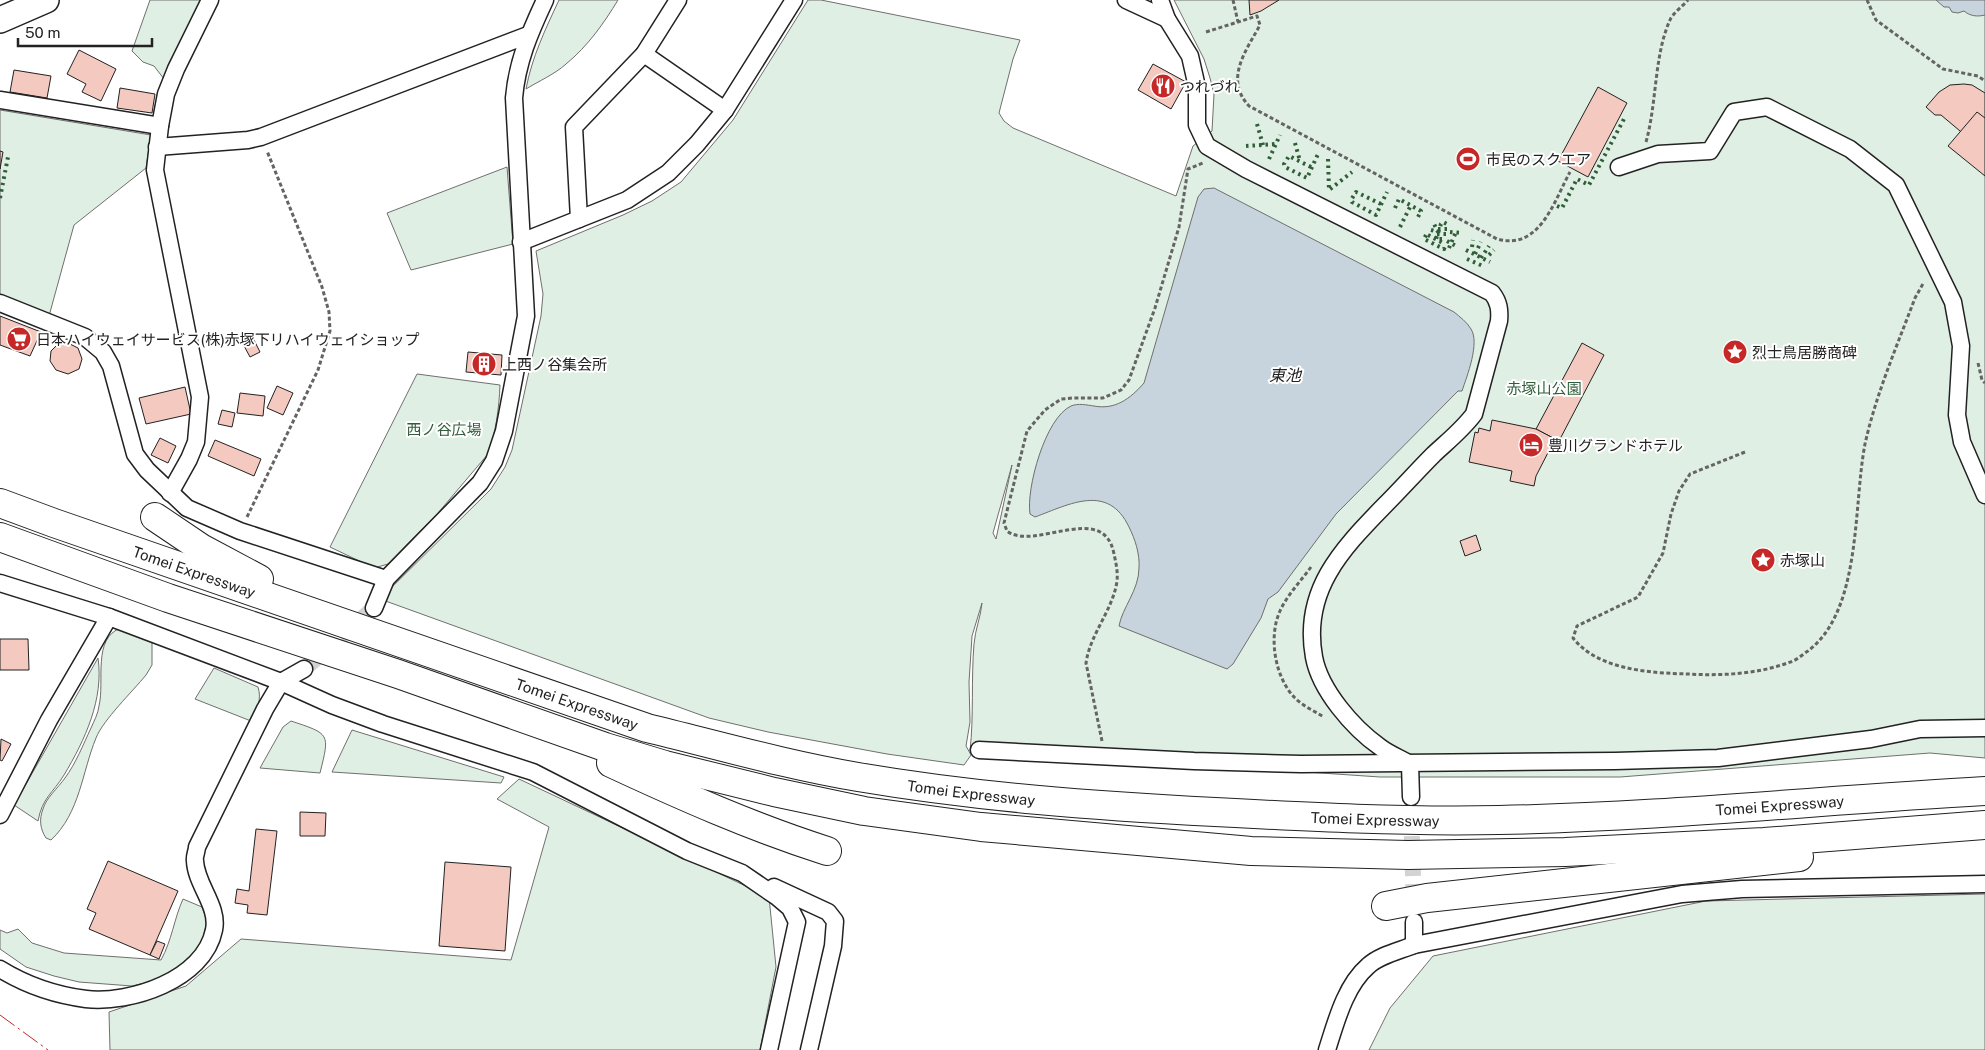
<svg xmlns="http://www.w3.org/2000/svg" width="1985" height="1050" font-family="'Public Sans','Noto Sans JP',sans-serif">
  <rect width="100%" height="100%" fill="#fff"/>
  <g fill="#e0efe3" stroke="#6f6f6f" fill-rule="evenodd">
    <path d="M150,0H201L164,79L154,66L143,62L132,51Z"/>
    <path d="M559,0H618C604,23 588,46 566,64C555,74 539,81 526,89C532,57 545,30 559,0Z"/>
    <path d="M808,0H821L1020,40L1013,59L999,113L1004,121L1013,128L1176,196L1193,146L1212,131L1214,94L1210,78L1204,59L1174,0H1985V758L1930,753L1620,777H1380L1144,761L970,751C974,715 971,680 974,644C975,630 981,616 982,603L972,636L969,682L970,722L966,746L971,755L964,765L887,754L768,732L709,718L380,599L491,489L505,467L512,450L541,316L543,294L536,251L623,215L652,201L681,182L733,120ZM1012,465L996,539L993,533Z"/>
    <path d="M0,110L151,135L146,168L74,225L49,316L0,295Z"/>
    <path d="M507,167L513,244L411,270L387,213Z"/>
    <path d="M417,374L500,385C499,408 496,432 488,454L438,513L388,564L374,568L330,547Z"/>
    <path d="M121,628L152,641V665L146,675C133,691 103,720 96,738C82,772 80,813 51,840L46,838C40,829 39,819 43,809C46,798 58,788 65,778C76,763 83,745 91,728C94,721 98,714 99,706C105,681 92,638 121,628Z"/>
    <path d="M98,658C104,699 85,740 64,775C53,793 42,798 38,821L14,805Z"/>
    <path d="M214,668L258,687C262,700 257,709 251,721L195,699Z"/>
    <path d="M291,721C330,734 330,733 320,773L260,768L283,727Z"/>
    <path d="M352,730L504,777L501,783L332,772Z"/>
    <path d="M519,779L769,897L776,967L760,1050H110L109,1012L186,986L241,939L511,960L549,827L497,799Z"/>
    <path d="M1985,894V1050H1369L1390,1008L1433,956L1706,901Z"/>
    <path d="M183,899L202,907L207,921L202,943L191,956L179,969L154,981L132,986L79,982L54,976L26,967L0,949V930L7,933L18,929L32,943L64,953L161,960C172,940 174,919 183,899Z"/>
  </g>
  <g fill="#c7d3dd" stroke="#6f6f6f">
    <path d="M1936,0H1985V15C1977,17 1970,16 1964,11L1958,13L1952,12L1949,7H1944Z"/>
    <path d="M1214,188L1454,312C1460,317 1467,322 1471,329C1480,343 1467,376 1462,391H1458L1336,514L1278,592L1268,599L1261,618L1233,664L1227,669L1119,626C1122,608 1139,590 1139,568C1140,554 1135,539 1129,527C1108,483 1070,504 1035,517L1030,514C1026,489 1045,418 1071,406C1078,403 1087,405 1094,406C1115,410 1130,399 1144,383L1198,197L1204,189Z"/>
  </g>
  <g fill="#f3c9c0" stroke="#222">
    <path d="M1249,0H1279L1261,11L1250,15Z"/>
    <path d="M79,50L116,69L101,101L82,92L86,84L67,74Z"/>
    <path d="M1153,64L1186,82L1171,109L1138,90Z"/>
    <path d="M14,70L51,76L47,98L10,92Z"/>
    <path d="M1964,84L1972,85L1985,93V152L1941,115H1935L1926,107L1939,92L1950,85Z"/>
    <path d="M1598,87L1627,103L1588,177L1558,161Z"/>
    <path d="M120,88L155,94L152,113L117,108Z"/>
    <path d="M1977,112L1985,118V176L1948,146Z"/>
    <path d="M0,151L3,152L0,169Z"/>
    <path d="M0,316L41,332L30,356L0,345Z"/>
    <path d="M252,336L260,352L250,357L242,342Z"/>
    <path d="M68,343L78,348L82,359L79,369L68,374L56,370L50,361L51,351L58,344Z"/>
    <path d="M1582,343L1604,355L1559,441L1536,429Z"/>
    <path d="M468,352L502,355L501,375L466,372Z"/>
    <path d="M277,386L293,393L283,415L267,408Z"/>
    <path d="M185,387L191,414L146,424L139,398Z"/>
    <path d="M240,393L265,396L263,416L237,413Z"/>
    <path d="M222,410L235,413L232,427L218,424Z"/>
    <path d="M1492,420L1536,429L1555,439L1536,476L1534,486L1510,481L1512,471L1469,462L1475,432L1478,433L1479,428L1490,431Z"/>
    <path d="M160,438L176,446L168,463L151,455Z"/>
    <path d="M215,440L261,459L254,476L208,456Z"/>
    <path d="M1476,535L1481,550L1465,556L1460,541Z"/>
    <path d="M0,639H28L29,670H0Z"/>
    <path d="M1,739L11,744L2,761L0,760Z"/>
    <path d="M300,812L326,813L325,836H300Z"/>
    <path d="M256,829L277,831L267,915L247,913L248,905L235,903L237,889L249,891Z"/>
    <path d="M108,861L178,891L150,955L89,929L96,913L87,909Z"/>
    <path d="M445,862L511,867L505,951L439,946Z"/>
    <path d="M157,941L165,944L159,959L150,955Z"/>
  </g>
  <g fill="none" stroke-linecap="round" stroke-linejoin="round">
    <g stroke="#d3d3d3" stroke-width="16" stroke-dasharray="16 8" stroke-linecap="butt">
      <path d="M304,669L374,608"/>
      <path d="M1411,812L1414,907"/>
    </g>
    <defs>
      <g id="minor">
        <path d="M1126,0L1167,19"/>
        <path d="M1160,0L1167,19L1190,56L1197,87V125L1207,146L1246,169L1492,293C1499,302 1500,310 1499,321L1474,414C1463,429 1448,441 1434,454C1417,471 1401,489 1384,506C1341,550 1302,591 1314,657C1320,690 1353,728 1380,747C1389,754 1400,758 1410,764L1411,797"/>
        <path d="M644,54L725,110"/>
        <path d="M0,100L160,126"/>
        <path d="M157,147L248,140L261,137L528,35"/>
        <path d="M1619,167L1658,154L1710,151L1734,112L1767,107L1850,149L1896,185L1953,302L1961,346L1957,415L1962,442L1985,495"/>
        <path d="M579,219L574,127L644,54L678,0"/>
        <path d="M521,242L627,200L668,173L697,144L725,110L794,0"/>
        <path d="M0,303L85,337L103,352L111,366L135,454L147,470L187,508L240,531L386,579"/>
        <path d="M170,493L189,459L196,442L200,397L155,170L160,126L166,94L176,69L210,0"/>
        <path d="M0,583L109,617L281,682L332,705L383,724L533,772L687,851L742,873L777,897L790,908L797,922L769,1050"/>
        <path d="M374,608L386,579L480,483L494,461L504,431L526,316L514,98C517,62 530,32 545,0"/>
        <path d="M979,750L1194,761L1301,764L1615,761L1718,758L1871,739L1920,729L1985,728"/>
        <path d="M0,815L49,720L109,617"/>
        <path d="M774,887L828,912L835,921L833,946L809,1050"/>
        <path d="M1414,922V945"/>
        <path d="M0,969C26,985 55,995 86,999C130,1004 204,980 214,930C219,906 196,885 195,861C194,857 197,851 197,847L265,709L281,682L304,669"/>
        <path d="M1327,1050C1336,1022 1345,986 1368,966C1380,955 1399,951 1414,945L1682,894L1742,889L1985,884"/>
      </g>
      <path id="primary" d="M0,20L46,0"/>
      <g id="motorway">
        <path id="s1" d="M0,503L54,523L647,728C717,745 787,765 858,777C976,797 1095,806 1215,812C1309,817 1404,822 1499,820C1661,817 1823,800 1985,791"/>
        <path d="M155,517L201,548L259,579"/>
        <path d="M0,537L168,598L398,674L605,747L665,765L774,792L864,811L981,827L1251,851L1408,855L1565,852L1764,842L1985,825"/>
        <path d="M611,763C682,796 752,827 827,851"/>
        <path d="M1386,906L1427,898L1799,857"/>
      </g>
    </defs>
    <use href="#minor" stroke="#222" stroke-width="19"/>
    <use href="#primary" stroke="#222" stroke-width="28"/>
    <use href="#motorway" stroke="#222" stroke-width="30"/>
    <g stroke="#646464" stroke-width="3" stroke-dasharray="4 2.5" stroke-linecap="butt">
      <path d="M1233,0L1238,22"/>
      <path d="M1867,0L1876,20L1943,69L1978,76L1985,81"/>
      <path d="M1206,32L1257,16L1260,25C1246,51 1224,79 1249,106L1497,239C1540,251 1554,201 1570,172"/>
      <path d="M1646,142C1657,103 1654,55 1670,20C1673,13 1683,6 1688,0"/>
      <path d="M1978,363L1982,380L1985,383"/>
      <path d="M1745,452L1690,474L1679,491L1671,514L1663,553L1638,597L1577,626L1573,638C1598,670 1650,673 1688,674C1723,676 1760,674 1793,661C1798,659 1803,654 1808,651C1862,610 1853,506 1865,444C1876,394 1897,346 1915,298L1924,282"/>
      <path d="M247,517L318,370L330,331L329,312L322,287L267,151"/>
      <path d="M1311,567C1301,581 1287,595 1280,611C1268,637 1275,678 1295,698C1303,706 1314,711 1324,717"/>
      <path d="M1102,741L1086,663C1090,634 1113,610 1117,581C1118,572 1116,563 1114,554C1104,500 1034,552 1007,531L1004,523L1027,431L1045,410L1061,399L1073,398H1103L1121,390L1129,380L1155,308L1179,227L1188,169L1203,163"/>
    </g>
    <use href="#minor" stroke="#fff" stroke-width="16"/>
    <use href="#primary" stroke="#fff" stroke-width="25"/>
    <use href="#motorway" stroke="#fff" stroke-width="28"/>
    <g stroke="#2f5e38" stroke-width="4" stroke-dasharray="2.5 4" stroke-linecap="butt">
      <path d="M1257,124L1263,145"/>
      <path d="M1295,143L1300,161"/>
      <path d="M1246,146L1276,144"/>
      <path d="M1269,159L1280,135"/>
      <path d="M1328,159L1329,190L1352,172"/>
      <path d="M1311,167L1289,156L1284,164L1285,167L1307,178L1318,154"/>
      <path d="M0,198L8,157"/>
      <path d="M1381,204L1356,192L1351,200L1352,202L1376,215L1387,192"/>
      <path d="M1557,206L1562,208L1577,179L1589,185L1625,117"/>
      <path d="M1395,208L1399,199L1421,211L1417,219"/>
      <path d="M1400,227L1411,205"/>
      <path d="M1438,229H1448"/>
      <path d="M1431,230L1438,232L1433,222"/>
      <path d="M1450,232L1461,233"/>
      <path d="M1437,234H1447"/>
      <path d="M1426,235L1424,239L1444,249L1445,246"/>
      <path d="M1428,235L1443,243"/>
      <path d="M1442,239H1436L1441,224L1443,222L1447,224"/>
      <path d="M1447,241L1456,246"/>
      <path d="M1472,247L1473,240"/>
      <path d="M1449,248L1456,232"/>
      <path d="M1466,250L1490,262"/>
      <path d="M1475,254L1481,242"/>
      <path d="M1489,255L1494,250"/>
      <path d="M1481,258L1489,246"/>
      <path d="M1467,259L1483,266"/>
    </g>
    <path stroke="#c62828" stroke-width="1" stroke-dasharray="18 4 2.5 4" stroke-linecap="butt" d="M0,1015L48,1050"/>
  </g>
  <defs>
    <symbol id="restaurant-disc" viewBox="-11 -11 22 22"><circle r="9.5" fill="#c62828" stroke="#fff"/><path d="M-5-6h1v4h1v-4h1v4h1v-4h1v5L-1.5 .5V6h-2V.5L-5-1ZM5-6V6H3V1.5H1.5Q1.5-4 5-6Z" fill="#fff"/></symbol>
    <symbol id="stadium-disc" viewBox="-11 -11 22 22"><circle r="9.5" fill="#c62828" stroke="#fff"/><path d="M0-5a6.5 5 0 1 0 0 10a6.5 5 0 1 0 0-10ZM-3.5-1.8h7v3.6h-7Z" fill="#fff"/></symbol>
    <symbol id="supermarket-disc" viewBox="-11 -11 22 22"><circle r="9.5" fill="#c62828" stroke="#fff"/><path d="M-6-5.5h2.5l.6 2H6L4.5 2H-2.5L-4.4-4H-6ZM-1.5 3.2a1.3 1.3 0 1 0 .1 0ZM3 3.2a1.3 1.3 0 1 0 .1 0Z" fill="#fff"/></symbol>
    <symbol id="sight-disc" viewBox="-11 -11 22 22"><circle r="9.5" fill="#c62828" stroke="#fff"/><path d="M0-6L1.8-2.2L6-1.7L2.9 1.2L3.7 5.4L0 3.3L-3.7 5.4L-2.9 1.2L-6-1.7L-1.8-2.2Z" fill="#fff"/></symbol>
    <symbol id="building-disc" viewBox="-11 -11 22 22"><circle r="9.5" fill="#c62828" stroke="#fff"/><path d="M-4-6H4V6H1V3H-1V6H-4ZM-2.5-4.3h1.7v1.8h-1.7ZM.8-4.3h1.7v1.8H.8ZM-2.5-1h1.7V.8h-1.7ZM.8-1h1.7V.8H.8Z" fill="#fff"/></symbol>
    <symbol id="hotel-disc" viewBox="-11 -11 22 22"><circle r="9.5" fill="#c62828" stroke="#fff"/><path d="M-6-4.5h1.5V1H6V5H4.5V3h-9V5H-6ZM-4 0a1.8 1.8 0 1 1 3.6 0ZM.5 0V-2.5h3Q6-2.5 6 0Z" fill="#fff"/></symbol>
  </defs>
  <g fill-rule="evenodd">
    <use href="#restaurant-disc" x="1149" y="72" width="28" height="28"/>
    <use href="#stadium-disc" x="1454" y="145" width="28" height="28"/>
    <use href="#supermarket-disc" x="5" y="325" width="28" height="28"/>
    <use href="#sight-disc" x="1721" y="338" width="28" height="28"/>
    <use href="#building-disc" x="470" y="350" width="28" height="28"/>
    <use href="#hotel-disc" x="1517" y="431" width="28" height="28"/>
    <use href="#sight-disc" x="1749" y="546" width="28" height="28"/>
  </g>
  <g text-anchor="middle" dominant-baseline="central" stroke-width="4" stroke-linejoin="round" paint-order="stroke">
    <g font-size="15" fill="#222" stroke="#fff" text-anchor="start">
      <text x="1180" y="86">つれづれ</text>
      <text x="1486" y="159">市民のスクエア</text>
      <text x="36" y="339">日本ハイウェイサービス(株)赤塚下リハイウェイショップ</text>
      <text x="1752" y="352">烈士鳥居勝商碑</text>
      <text x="502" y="364">上西ノ谷集会所</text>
      <text x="1548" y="445">豊川グランドホテル</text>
      <text x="1780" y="560">赤塚山</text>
    </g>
    <g font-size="15" fill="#2f5e38" stroke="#fff">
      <text x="1544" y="388">赤塚山公園</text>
      <text x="444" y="429">西ノ谷広場</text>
    </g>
    <g font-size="15" fill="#222" stroke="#fff">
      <text stroke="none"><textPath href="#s1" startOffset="206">Tomei Expressway</textPath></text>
      <text stroke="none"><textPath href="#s1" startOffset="611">Tomei Expressway</textPath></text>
      <text stroke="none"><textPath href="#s1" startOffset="1016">Tomei Expressway</textPath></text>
      <text stroke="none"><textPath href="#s1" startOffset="1826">Tomei Expressway</textPath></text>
      <text stroke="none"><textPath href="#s1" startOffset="1421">Tomei Expressway</textPath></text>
    </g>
    <g font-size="16" font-style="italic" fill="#222" stroke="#fff">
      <text x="1285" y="375">東池</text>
    </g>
  </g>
  <path d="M18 38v8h134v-8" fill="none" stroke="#222222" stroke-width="2.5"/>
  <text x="25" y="38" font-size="15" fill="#222222" stroke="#ffffff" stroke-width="4" paint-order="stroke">50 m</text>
</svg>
